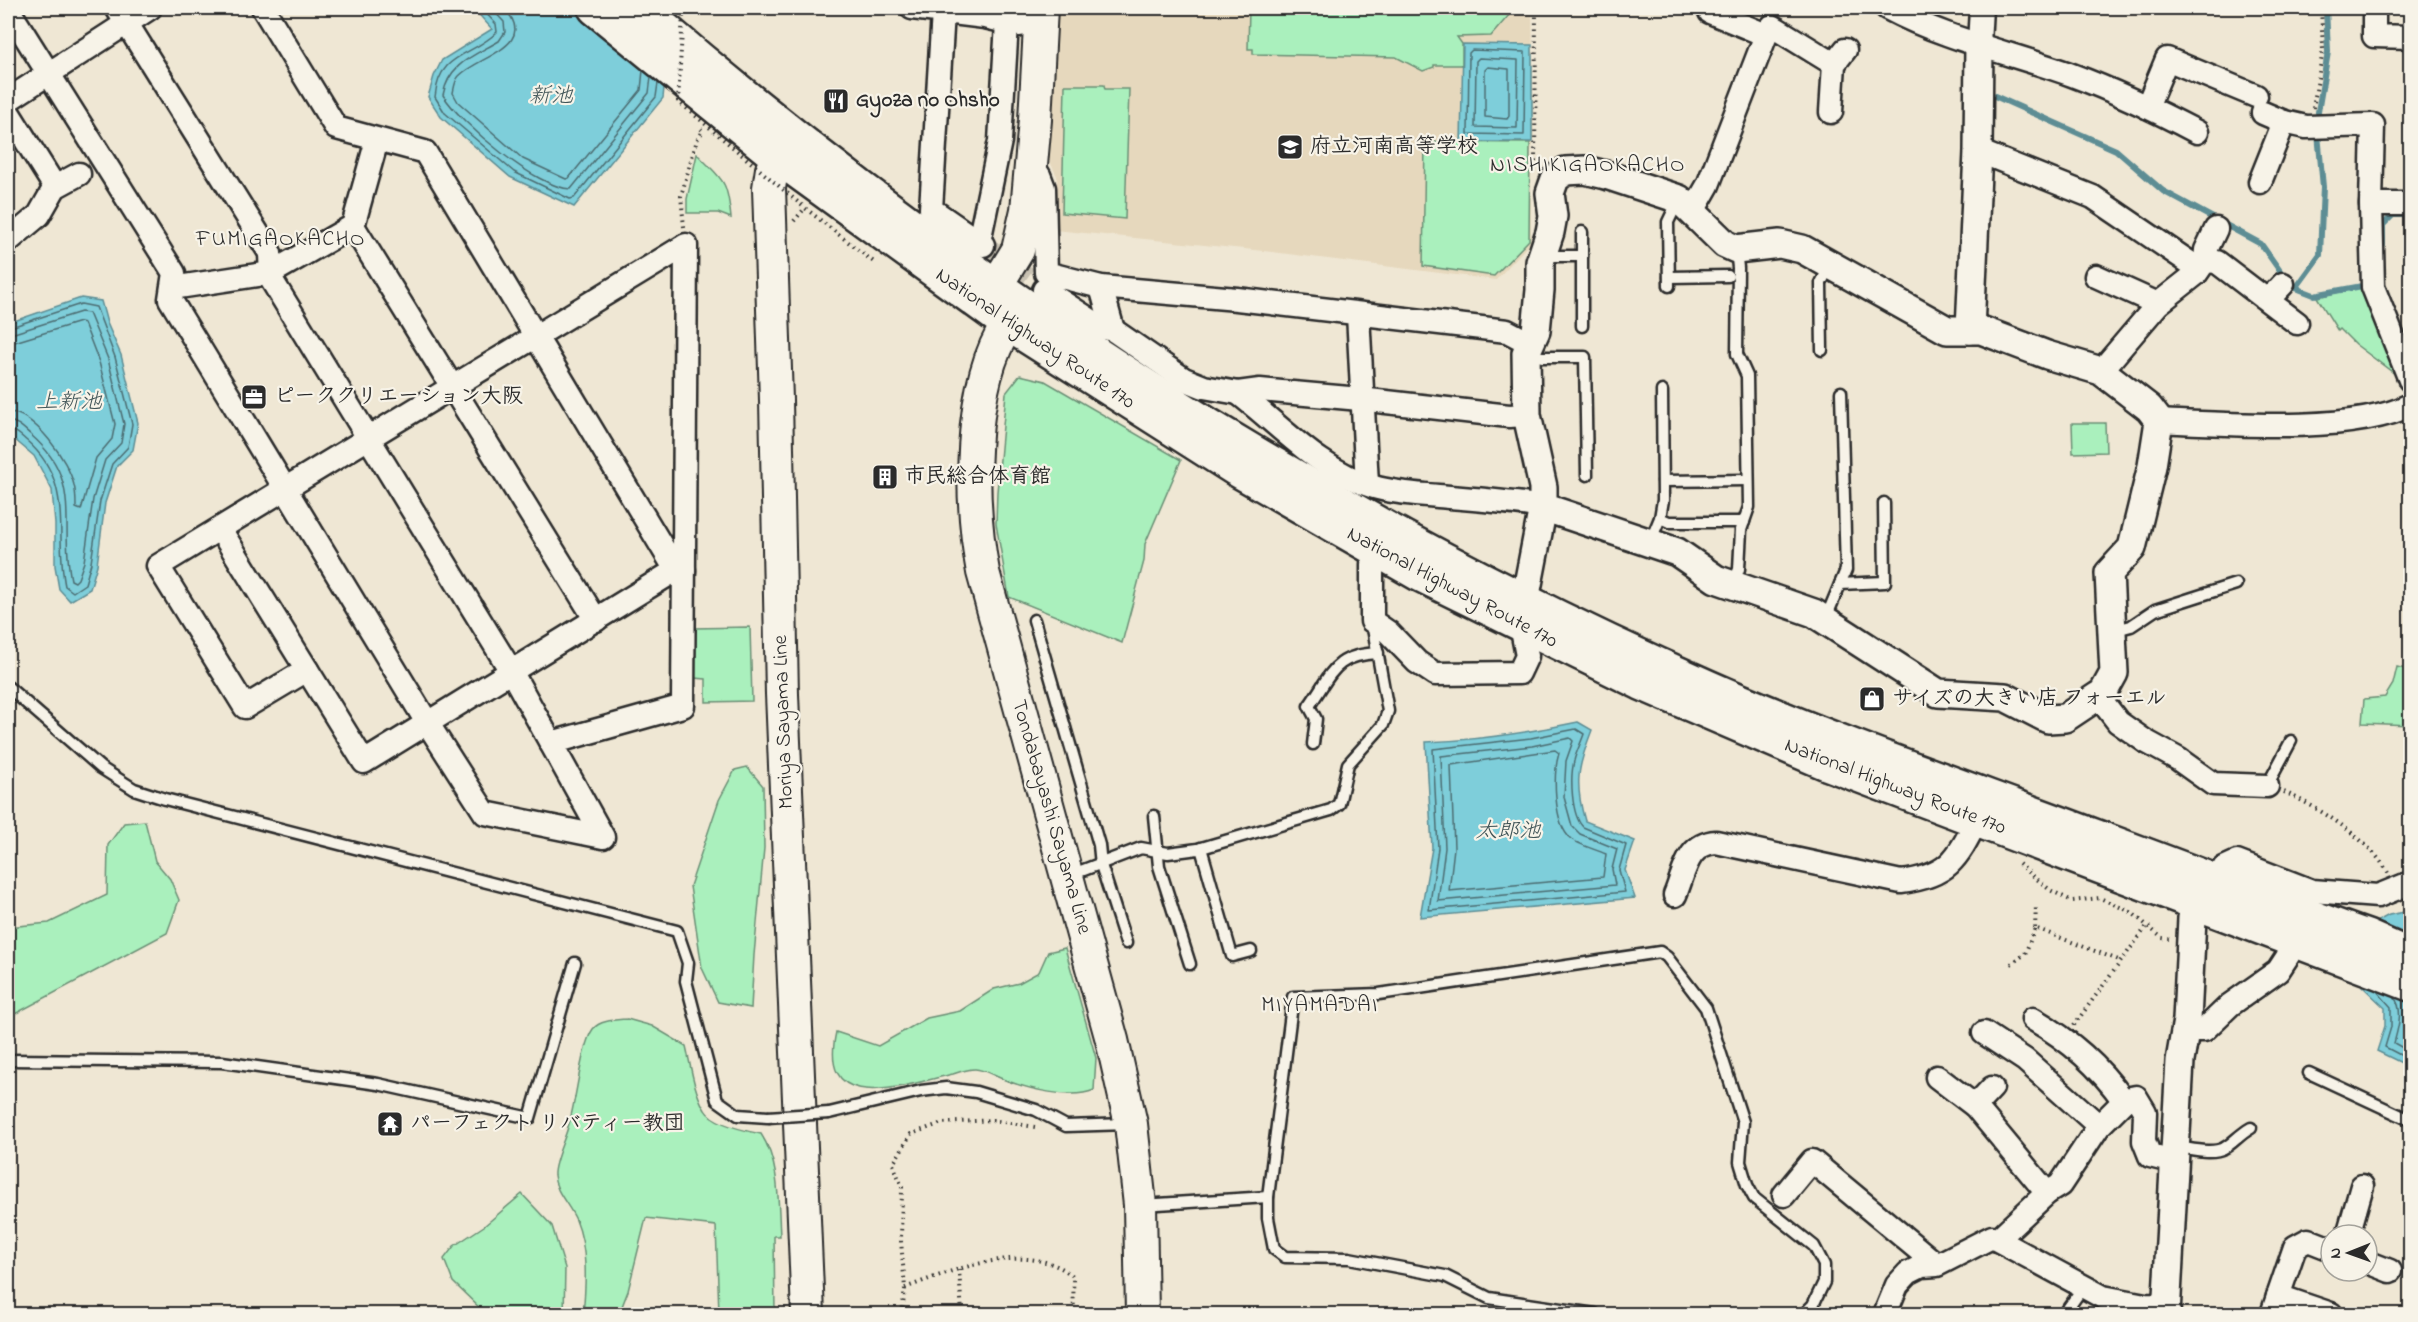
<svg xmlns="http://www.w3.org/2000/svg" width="2418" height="1322" font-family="'Indie Flower','Klee One',sans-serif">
  <rect width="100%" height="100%" fill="#efe7d4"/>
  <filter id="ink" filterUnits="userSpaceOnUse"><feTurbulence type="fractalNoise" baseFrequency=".0167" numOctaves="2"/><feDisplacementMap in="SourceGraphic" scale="12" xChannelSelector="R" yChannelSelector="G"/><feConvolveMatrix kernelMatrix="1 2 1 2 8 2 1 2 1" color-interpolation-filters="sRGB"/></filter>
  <g filter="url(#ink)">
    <path fill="#e6d8bd" d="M1055,8H1532L1534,142L1531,151V242L1496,280L1264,251L1055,230L1057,176L1046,154Z"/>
    <g fill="#aaf0bd" stroke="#6a8e74" stroke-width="1.5">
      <path d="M1249,8H1510V14L1491,36L1457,37L1462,44V65H1434V67L1423,71L1396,57L1253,54V49H1248Z"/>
      <path d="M1065,85H1104L1105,89H1129L1125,219L1062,213Z"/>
      <path d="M1425,142L1530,143L1529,240L1494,276L1423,266Z"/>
      <path d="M697,154C723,181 727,178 731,218L718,213H687V199Z"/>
      <path d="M2362,287L2395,374L2355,344L2340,329L2338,331L2317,297Z"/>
      <path d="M1020,375L1045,381L1181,460L1145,544L1144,561L1122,643L1009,597L996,524L997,492L1006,393Z"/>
      <path d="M2072,423H2105L2106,452L2073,453Z"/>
      <path d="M750,627L752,701L706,702V679L694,678L693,628Z"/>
      <path d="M2397,667L2410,670V725L2362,723L2364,699L2385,697L2393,684Z"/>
      <path d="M747,767L763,786L764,848L754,955L751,1008L718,1002L702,968L690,886L719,800L735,770Z"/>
      <path d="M145,821L155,861L170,879L179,900L167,933L9,1017L8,1021V927L49,923L107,895L108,845L124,823Z"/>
      <path d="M1065,948L1096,1058L1094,1090C1071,1100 1028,1089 1005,1080C996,1077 984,1069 975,1069C968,1069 959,1072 953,1074C906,1084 817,1119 836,1032L878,1046L927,1018L960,1011L994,989L1019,983L1039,972L1048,952Z"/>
      <path d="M627,1019L652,1026L686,1046C691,1067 694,1092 705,1110C713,1124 746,1131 761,1134C780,1163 778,1202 780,1236H774L775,1314H719L716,1226L646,1218L628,1291L619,1314H583C586,1284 588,1249 576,1220C569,1204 555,1192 554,1175C553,1163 565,1139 568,1127C576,1104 581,1045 593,1029C600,1020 616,1020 627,1019Z"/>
      <path d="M522,1194L552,1226L565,1268L564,1314H486L453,1282L444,1259L454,1246L484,1226Z"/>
    </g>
    <g fill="#7eceda" stroke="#5d8d94" stroke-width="1.5">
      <path d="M473,8H672L663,98L574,207L510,177L441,117L428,97L434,76L442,60L492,29Z"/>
      <path d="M1463,44L1532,45V142H1461Z"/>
      <path d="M81,298L101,301L107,323L121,355L138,423L133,450L117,466L105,503L97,565L90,589L70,601L59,589L55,566V524L52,490L34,456L8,434V323Z"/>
      <path d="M1578,722L1592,730C1578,766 1574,783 1585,821L1635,841L1625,870L1635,898L1420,917L1432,848L1426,742C1478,740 1527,733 1578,722Z"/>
      <path d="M2410,911V1067L2377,1051L2385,1026V1008L2362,986L2376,922L2389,915Z"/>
    </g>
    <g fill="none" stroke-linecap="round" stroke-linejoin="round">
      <g stroke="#4c6c71" stroke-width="1.5">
        <path d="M481,8L496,24L497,32C472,57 439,52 435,97L445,113L514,172L570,199L574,198L656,97L658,83"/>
        <path d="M491,8L504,22L505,32L499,41C474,56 449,63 443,95C460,123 538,189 571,189L649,93L651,77"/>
        <path d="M504,8C540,46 478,56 459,76C455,80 454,88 453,93L458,102L523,159L566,179L569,178L641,90L643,70"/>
        <path d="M1472,50L1525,52L1524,135L1468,134L1469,53Z"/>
        <path d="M1479,58L1518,60L1517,128L1475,127L1476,61Z"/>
        <path d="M1488,67L1509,69V116L1507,119L1485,117V70Z"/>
        <path d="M8,328L81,304L96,307L115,357L132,424L128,447L112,464L100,501L91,563L85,584L73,592L65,586C54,532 75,483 27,441C21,436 15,429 8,429"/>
        <path d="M8,335L81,312L89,313L108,359L124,424L121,443L105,460L93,499L84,562L78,579L75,582L71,580C59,523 84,481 31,435C23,428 18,422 8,421"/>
        <path d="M8,344L80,322L84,323L99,362L115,424L112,439L96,458L81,510L76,508C76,501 76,492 74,485C68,460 35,413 8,412"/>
        <path d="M1576,729L1584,734C1581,743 1576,752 1574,761C1570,777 1571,815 1583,827L1626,845L1619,870L1625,892L1429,910L1438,848L1433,749L1531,738Z"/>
        <path d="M1570,738L1573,741L1566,761L1564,797L1572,826L1580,834L1617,849L1612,869L1615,885L1438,901L1445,848L1441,756L1532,746Z"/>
        <path d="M1555,750L1559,753C1553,773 1553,824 1571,839C1581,846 1595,849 1606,854L1603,877L1449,891L1454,848L1451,765Z"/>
        <path d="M2376,990L2391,1007V1027L2385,1047L2410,1060"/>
        <path d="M2394,997C2404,1010 2398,1028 2394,1043L2410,1052"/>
      </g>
      <g stroke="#5d8d94" stroke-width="6">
        <path d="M1988,93L2116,150L2163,191L2261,244L2285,278L2296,288L2314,295L2362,286"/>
        <path d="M2318,112L2328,52L2326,8"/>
        <path d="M2383,244V225L2393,215H2401"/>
        <path d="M2296,288L2320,255L2323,187L2318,134"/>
      </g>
      <path stroke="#c8c1b2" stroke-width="22" stroke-dasharray="22 11" stroke-linecap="butt" d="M983,245L1044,290"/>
      <defs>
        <g id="service">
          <path d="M1544,256H1582"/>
          <path d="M1669,277L1728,276"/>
          <path d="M1669,286L1668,222L1679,199"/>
          <path d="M1582,326V232"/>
          <path d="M1822,350L1821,283L1830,265"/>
          <path d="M1526,353L1542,357H1585L1587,475"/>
          <path d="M1663,481L1748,480"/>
          <path d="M1660,518L1669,522H1744"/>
          <path d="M1650,542L1660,518L1663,500L1662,391"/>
          <path d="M1840,584L1885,582L1884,503"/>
          <path d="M1733,585L1739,569L1741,530L1749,507L1747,376L1737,354L1738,268L1736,249"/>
          <path d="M1034,620L1099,845L1101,865L1126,943"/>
          <path d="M1825,620L1846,570L1841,392"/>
          <path d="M2112,631L2131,626L2155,610L2236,584"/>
          <path d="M8,687L101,768L134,789L165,799L677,931L688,963L686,981L717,1100L738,1115L768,1117"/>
          <path d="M1313,744L1316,719L1309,706C1332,674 1333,655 1378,653"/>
          <path d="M2267,786L2291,741"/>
          <path d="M1154,816L1159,866L1190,964"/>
          <path d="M1201,848L1232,956L1251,951"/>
          <path d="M1068,876L1141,848L1168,853L1198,849L1331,810L1339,804L1348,764L1383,725L1388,711L1372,623"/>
          <path d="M8,1060L222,1062L378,1084L530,1118L575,963"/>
          <path d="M2309,1073L2410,1120"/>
          <path d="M829,1113L921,1091L946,1088L976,1092L1036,1110L1066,1126L1128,1124"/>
          <path d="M2176,1147C2189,1148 2211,1155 2224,1148C2231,1145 2240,1134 2251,1128"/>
          <path d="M1142,1205L1268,1197"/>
          <path d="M1595,1314L1489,1298L1445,1276L1349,1258L1285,1257L1274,1249L1268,1218V1197L1293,997L1379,994L1660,952L1667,957L1706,1008L1743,1122L1740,1162L1747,1185L1754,1198L1814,1246L1824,1265V1282L1813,1305L1804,1314"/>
          <path d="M2064,1314L2084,1286"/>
        </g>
        <g id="minor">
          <path d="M263,8L336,128L425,152L676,570"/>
          <path d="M912,8L985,17L1020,25"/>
          <path d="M1887,8C1945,39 2011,53 2072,75C2115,91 2157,111 2197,132"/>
          <path d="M2374,8V36L2410,37"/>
          <path d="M8,9L174,273L170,299L428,724L485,813L603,837L511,671L271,279L270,253L117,8"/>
          <path d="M943,12L931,209L983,245"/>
          <path d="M1710,12L1766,35"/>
          <path d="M1979,44L1981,8"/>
          <path d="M8,100L150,8"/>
          <path d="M2147,107L2167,59L2256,96"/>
          <path d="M8,112L55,187"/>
          <path d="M1831,112L1834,64L1845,50"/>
          <path d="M2263,113L2284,122"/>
          <path d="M1978,151L2093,197L2199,269"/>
          <path d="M1031,170L1039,175L1044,188L1046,273L1101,287L1237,299L1507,331L1530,343"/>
          <path d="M2260,182L2284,122L2306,127L2373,125L2371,204L2373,287L2410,380"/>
          <path d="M2371,204H2410"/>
          <path d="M1692,213L1708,185L1766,35L1772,26L1834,64"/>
          <path d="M353,226L596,620"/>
          <path d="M8,241L39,215L55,187L79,174"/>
          <path d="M977,241L980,237L1000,141L1007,23"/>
          <path d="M2205,261L2217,262L2297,323"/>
          <path d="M2096,276L2158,304"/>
          <path d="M1101,287L1113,330"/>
          <path d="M172,288L271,273L353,226L377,140"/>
          <path d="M1044,290L1101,327L1113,330L1184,379L1204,387L1238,393L1260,390L1360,399L1509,416L1527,415"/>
          <path d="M2268,300L2283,284"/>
          <path d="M1358,314L1367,484"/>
          <path d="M2101,371L2158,304L2196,274L2205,261L2206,250L2216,229"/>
          <path d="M1238,393C1281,426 1320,471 1374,487C1394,493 1416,494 1438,496C1473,499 1508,501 1543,507"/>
          <path d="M2159,421C2224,424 2354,434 2410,405"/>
          <path d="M220,529L364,762L676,570H684"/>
          <path d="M1379,552L1372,564V621L1388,632L1417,662L1435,674L1519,673L1527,656L1521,625L1523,615"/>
          <path d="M307,670L245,707L158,566L686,245L683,706L551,743"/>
          <path d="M2098,696L2118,722L2145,741L2178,759L2213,784L2267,786"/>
          <path d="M2219,883L2224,868L2237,862L2312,891L2378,896L2410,883"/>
          <path d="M1675,895C1685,871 1687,844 1716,842L1901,882C1949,876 1957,859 1977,820"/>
          <path d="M2033,1019C2071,1041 2099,1066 2124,1101"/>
          <path d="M2185,1030H2204L2230,1005L2278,971L2297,942"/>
          <path d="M1984,1033L2025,1060L2099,1126"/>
          <path d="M1937,1077L1975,1106L2047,1193"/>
          <path d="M1975,1106L1992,1088"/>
          <path d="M1784,1195L1812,1161L1936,1264"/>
          <path d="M2348,1235L2362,1186"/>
          <path d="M1998,1239L2047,1193L2060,1185L2099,1126L2126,1099L2136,1097L2145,1112L2144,1141L2150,1156L2174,1162"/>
          <path d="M2367,1262L2390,1271"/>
          <path d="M2278,1296L2331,1314"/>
          <path d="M1885,1314L1897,1285L1908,1273L1922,1266L1937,1265L1992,1237L2103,1297L2145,1305L2167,1306"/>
          <path d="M2272,1314L2295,1247L2308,1240L2331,1249"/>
        </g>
        <g id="tertiary">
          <path d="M1970,330L1978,151L1979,44"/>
          <path d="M1525,600L1543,507V487L1527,415L1526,353L1536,331L1540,290V262L1550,232L1553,216L1550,193L1555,179L1565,171L1585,170L1606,175L1679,199L1725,244L1736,249L1780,244L1802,249L1947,330H1981L2047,355L2101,371L2149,408L2159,421L2152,466L2132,548L2109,573L2114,673L2103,693L2098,696L2065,718L2048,719L2005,697L1938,693L1814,613L1716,579L1677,552L1543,507"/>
          <path d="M2166,1314L2180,1061L2187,1020L2192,918L2196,904L2212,889"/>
        </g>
        <g id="secondary">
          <path d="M795,137L772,169L769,188L776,400L782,694L808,1314"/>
          <path d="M996,286L1018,250L1027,210L1035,120L1041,8"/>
          <path d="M1008,324C967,385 970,502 983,572L1112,1040L1131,1124L1140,1205L1142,1314"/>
        </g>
        <g id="trunk">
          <path d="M595,8L779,158L1008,324L1236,469L1419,574L1641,683L1829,764L2410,984"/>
          <path d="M640,8C960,286 1320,516 1708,687C1835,743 1967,788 2097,837C2187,870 2276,905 2367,937L2410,956"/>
        </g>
      </defs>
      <use href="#service" stroke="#2b2b2b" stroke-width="15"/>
      <use href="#minor" stroke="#2b2b2b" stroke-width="27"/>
      <use href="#tertiary" stroke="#2b2b2b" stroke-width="32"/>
      <use href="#secondary" stroke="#2b2b2b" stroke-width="36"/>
      <use href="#trunk" stroke="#2b2b2b" stroke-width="38"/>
      <g stroke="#2b2b2b" stroke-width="4" stroke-dasharray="1.5 4.5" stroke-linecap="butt">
        <path d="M2313,108L2323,50L2321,8"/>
        <path d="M1535,168L1536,8"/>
        <path d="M794,221L805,208"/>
        <path d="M684,227L681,196L697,140L703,131L701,129"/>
        <path d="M2284,792C2318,807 2371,840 2388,873"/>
        <path d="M2019,864L2050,890L2072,901L2100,898L2131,912L2162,938L2169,939"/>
        <path d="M2035,928L2036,906"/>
        <path d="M2011,964L2025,954L2035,928L2121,961"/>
        <path d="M2074,1025L2147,926"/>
        <path d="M959,1269L962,1314"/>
        <path d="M905,1288C953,1270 1028,1239 1073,1276L1074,1314"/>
        <path d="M902,1314L905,1288L901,1241L902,1187L893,1164L911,1134L942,1123L992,1120L1035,1127"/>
        <path d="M2044,1314L2050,1305"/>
      </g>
      <use href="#service" stroke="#f7f3e8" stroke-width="10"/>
      <use href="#minor" stroke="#f7f3e8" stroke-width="22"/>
      <use href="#tertiary" stroke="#f7f3e8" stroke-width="27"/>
      <use href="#secondary" stroke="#f7f3e8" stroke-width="32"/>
      <use href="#trunk" stroke="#f7f3e8" stroke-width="33"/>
      <defs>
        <path id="service-bridge" d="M768,1117L829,1113"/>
      </defs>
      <use href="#service-bridge" stroke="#2b2b2b" stroke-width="15" stroke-linecap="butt"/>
      <path stroke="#2b2b2b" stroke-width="4" stroke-dasharray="1.5 4.5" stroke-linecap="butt" d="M675,8L683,14L678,101L805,208L875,263"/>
      <use href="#service-bridge" stroke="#f7f3e8" stroke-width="10"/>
    </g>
  </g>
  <defs>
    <symbol id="restaurant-square" viewBox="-11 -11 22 22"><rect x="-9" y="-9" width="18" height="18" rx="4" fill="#2b2b2b" stroke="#f7f3e8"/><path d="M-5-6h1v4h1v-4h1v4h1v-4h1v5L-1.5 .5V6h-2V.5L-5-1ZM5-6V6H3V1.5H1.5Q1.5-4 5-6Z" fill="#fff"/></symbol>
    <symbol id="school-square" viewBox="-11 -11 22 22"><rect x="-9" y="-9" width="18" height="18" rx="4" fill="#2b2b2b" stroke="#f7f3e8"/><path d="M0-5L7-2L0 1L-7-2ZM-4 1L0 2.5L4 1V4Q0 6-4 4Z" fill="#fff"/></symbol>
    <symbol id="office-square" viewBox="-11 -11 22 22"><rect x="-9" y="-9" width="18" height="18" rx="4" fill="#2b2b2b" stroke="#f7f3e8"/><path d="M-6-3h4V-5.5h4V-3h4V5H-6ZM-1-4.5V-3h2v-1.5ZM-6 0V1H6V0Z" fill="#fff"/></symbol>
    <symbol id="building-square" viewBox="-11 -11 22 22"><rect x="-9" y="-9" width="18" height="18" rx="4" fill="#2b2b2b" stroke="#f7f3e8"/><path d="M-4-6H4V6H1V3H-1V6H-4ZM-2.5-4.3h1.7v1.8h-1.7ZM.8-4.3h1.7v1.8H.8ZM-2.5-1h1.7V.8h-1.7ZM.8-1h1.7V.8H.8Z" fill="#fff"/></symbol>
    <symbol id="shop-square" viewBox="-11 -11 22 22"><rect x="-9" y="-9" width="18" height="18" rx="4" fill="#2b2b2b" stroke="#f7f3e8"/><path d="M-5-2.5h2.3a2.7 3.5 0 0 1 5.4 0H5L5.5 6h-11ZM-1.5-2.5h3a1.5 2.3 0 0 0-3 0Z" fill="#fff"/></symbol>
    <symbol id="temple-square" viewBox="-11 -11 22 22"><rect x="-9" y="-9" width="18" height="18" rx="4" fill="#2b2b2b" stroke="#f7f3e8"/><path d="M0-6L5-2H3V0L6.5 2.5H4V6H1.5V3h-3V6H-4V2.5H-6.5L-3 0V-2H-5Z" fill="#fff"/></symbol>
  </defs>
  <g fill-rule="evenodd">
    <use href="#restaurant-square" x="821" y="86" width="30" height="30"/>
    <use href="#school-square" x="1275" y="132" width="30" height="30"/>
    <use href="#office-square" x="239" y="382" width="30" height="30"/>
    <use href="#building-square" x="870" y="462" width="30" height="30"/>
    <use href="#shop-square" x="1857" y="684" width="30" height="30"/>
    <use href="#temple-square" x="375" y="1109" width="30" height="30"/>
  </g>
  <g text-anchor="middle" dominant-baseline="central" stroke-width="4.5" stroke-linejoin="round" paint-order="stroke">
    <g font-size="21" font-weight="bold" fill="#2b2b2b" stroke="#f7f3e8" text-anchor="start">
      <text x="856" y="101">Gyoza no Ohsho</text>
      <text x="1310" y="147">府立河南高等学校</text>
      <text x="274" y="397">ピーククリエーション大阪</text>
      <text x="904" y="477">市民総合体育館</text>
      <text x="1892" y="699">サイズの大きい店 フォーエル</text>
      <text x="410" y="1124">パーフェクト リバティー教団</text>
    </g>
    <g font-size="21" fill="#2b2b2b" stroke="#f7f3e8">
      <text transform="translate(1035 339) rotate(34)">National Highway Route 170</text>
      <text transform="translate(1452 588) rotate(28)">National Highway Route 170</text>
      <text transform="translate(784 722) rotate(-92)">Moriya Sayama Line</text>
      <text transform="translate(1895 787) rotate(21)">National Highway Route 170</text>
      <text transform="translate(1051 817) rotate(74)">Tondabayashi Sayama Line</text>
    </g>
    <g font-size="22" font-style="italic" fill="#405457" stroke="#f7f3e8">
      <text x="551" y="97">新池</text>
      <text x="69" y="403">上新池</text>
      <text x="1508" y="832">太郎池</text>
    </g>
    <g font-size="22" letter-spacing="1.5" fill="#2b2b2b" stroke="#f7f3e8">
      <text x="1588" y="166">NISHIKIGAOKACHO</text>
      <text x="281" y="240">FUMIGAOKACHO</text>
      <text x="1320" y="1006">MIYAMADAI</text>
    </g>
  </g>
  <rect width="2418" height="1322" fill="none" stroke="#f7f3e8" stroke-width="30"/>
  <rect x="15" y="15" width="2388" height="1292" fill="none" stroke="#2b2b2b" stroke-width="2" filter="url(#ink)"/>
  <g transform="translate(2349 1253) rotate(269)"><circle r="28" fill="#f7f3e8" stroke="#a5a39c" stroke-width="1.5"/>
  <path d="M0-4.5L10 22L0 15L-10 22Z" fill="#2b2b2b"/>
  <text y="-9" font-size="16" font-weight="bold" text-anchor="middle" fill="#2b2b2b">N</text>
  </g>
</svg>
